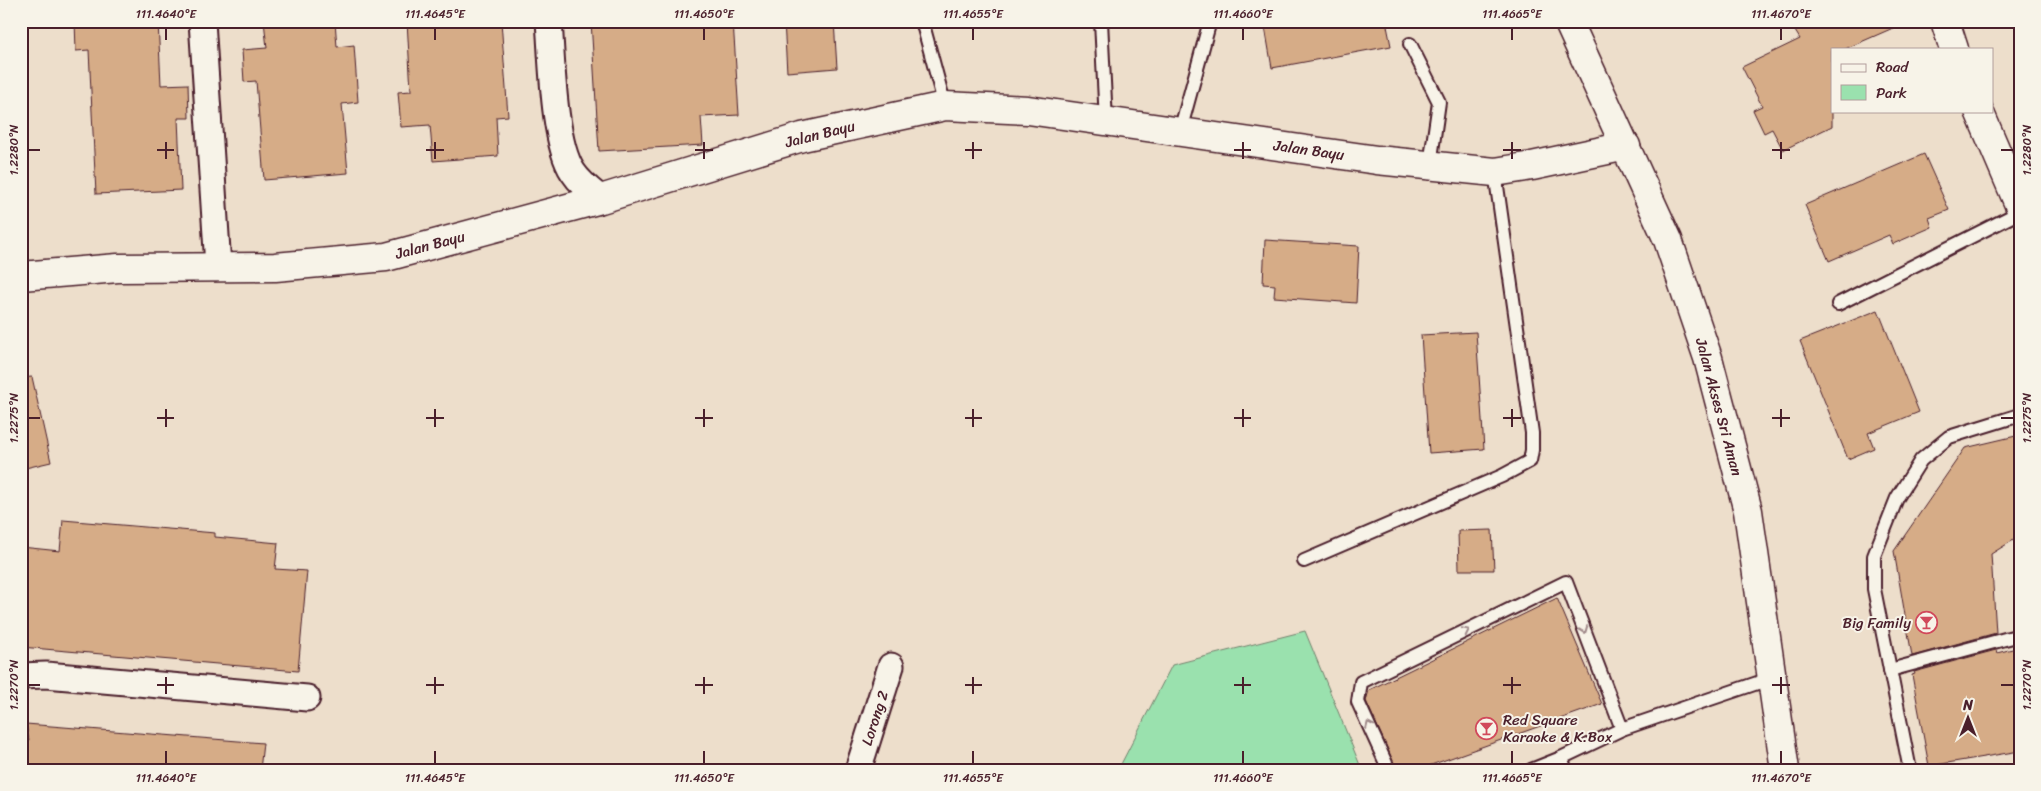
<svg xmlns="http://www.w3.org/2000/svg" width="2041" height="791" font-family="Sriracha,sans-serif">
  <rect width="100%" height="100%" fill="#eddecb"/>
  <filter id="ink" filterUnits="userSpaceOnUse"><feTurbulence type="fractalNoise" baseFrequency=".02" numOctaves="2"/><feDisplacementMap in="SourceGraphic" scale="10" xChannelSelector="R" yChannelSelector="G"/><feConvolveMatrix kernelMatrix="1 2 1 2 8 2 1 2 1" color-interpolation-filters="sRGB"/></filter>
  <g filter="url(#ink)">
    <path fill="#9ae1ae" stroke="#72806c" d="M1305,631L1362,770H1118L1172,665Z"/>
    <g fill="#d6ac87" stroke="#4a1f2b">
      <path d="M75,21H158L161,85L188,84L189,118H178L181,190L96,194L89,50L76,51Z"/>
      <path d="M264,21H335L337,47L354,45L358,102L342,104L348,173L264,180L256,81L244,82L242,50L267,48Z"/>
      <path d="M407,21H501L508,116L496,117L498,156L433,161L430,125L401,127L398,92L411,91Z"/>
      <path d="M591,21H733L739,115L701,117L703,145L599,151Z"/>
      <path d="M784,21H834L837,68L787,72Z"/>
      <path d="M1264,21H1386L1391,46L1272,68Z"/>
      <path d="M1789,21H1909L1845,49H1832V126L1783,150L1772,129L1764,133L1753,110L1762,106L1742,67L1800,39Z"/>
      <path d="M1924,154L1949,210L1929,218L1932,227L1893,244L1889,235L1829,261L1805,205Z"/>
      <path d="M1265,240L1359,246L1356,303L1274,297L1275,285L1263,284Z"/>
      <path d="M1878,310L1919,412L1868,433L1874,448L1848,459L1800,341Z"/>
      <path d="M1476,332L1484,449L1429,453L1421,335Z"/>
      <path d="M32,377L51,462L21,469V378Z"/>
      <path d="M2020,435V536L1991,554L1996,633L1912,656L1894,551L1965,448Z"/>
      <path d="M63,520L215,533V537L278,543L275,569L307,571L298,671L21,647V547L60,551Z"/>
      <path d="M1492,530L1494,570H1459L1458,531Z"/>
      <path d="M1557,598L1602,704L1417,770H1397L1366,701L1369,690Z"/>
      <path d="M2020,647V751L1929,766L1912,675L1915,674L1914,672L1996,650L1997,653Z"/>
      <path d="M26,724L263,743L260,770H21V739L29,740Z"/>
    </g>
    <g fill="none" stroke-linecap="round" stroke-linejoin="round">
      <defs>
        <g id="lane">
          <path d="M922,21L945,106"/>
          <path d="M1101,21L1106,122"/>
          <path d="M1410,44L1439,102L1430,165"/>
          <path d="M1180,131L1210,21"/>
          <path d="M1838,304L2020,212"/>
          <path d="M1304,561L1502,476L1530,461L1532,450V433L1495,172"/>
          <path d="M1890,670L2020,635"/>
          <path d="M1561,758L1566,770"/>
          <path d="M1389,770L1358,702L1361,682L1566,582L1622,729"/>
          <path d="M1531,770L1561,758L1622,729L1772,678"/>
          <path d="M1910,770L1874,589V556L1897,498L1921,460L1949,437L2020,415"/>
        </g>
        <g id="street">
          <path d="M202,21L218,266"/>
          <path d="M549,21C552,58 553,143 573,172C580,183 591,191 601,199"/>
          <path d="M21,676L46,675L307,698"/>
          <path d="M858,770L891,666"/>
        </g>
        <g id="secondary">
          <path d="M1945,21L1954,49"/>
          <path d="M1979,111L2020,207"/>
          <path d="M21,276L118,268L275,267L386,257L601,199L802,137L945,106L1028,110L1377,160L1495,172L1532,166L1626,146"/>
        </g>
        <path id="primary" d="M1568,21L1668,240L1708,358L1748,511L1785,770"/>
      </defs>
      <use href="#lane" stroke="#4a1f2b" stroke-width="16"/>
      <use href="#street" stroke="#4a1f2b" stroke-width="29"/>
      <use href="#secondary" stroke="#4a1f2b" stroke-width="31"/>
      <use href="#primary" stroke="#4a1f2b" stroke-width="31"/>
      <use href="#lane" stroke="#f7f3e8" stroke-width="12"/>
      <use href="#street" stroke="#f7f3e8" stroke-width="25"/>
      <use href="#secondary" stroke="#f7f3e8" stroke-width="28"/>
      <use href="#primary" stroke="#f7f3e8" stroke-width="28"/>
    </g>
    <defs><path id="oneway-chevron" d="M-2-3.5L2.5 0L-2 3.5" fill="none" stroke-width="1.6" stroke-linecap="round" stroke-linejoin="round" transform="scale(1.25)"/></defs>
    <g stroke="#a0898a">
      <use href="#oneway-chevron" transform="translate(1584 630) rotate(69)"/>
      <use href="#oneway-chevron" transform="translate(1466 631) rotate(-26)"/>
      <use href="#oneway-chevron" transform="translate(1369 725) rotate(-115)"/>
    </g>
  </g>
  <path fill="none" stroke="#4a1f2b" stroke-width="2" d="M166,28V40M435,28V40M704,28V40M973,28V40M1243,28V40M1512,28V40M1781,28V40M166,142V159M435,142V159M704,142V159M973,142V159M1243,142V159M1512,142V159M1781,142V159M28,150H40M157,150H174M426,150H444M695,150H713M965,150H982M1234,150H1251M1503,150H1521M1772,150H1790M2001,150H2014M166,409V427M435,409V427M704,409V427M973,409V427M1243,409V427M1512,409V427M1781,409V427M28,418H40M157,418H174M426,418H444M695,418H713M965,418H982M1234,418H1251M1503,418H1521M1772,418H1790M2001,418H2014M166,677V694M435,677V694M704,677V694M973,677V694M1243,677V694M1512,677V694M1781,677V694M28,685H40M157,685H174M426,685H444M695,685H713M965,685H982M1234,685H1251M1503,685H1521M1772,685H1790M2001,685H2014M166,751V764M435,751V764M704,751V764M973,751V764M1243,751V764M1512,751V764M1781,751V764"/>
  <defs>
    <symbol id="bar-ring" viewBox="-11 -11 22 22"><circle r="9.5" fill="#f7f3e8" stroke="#d1495b" stroke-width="1.5"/><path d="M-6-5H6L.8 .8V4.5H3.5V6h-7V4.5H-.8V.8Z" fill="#d1495b"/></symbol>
  </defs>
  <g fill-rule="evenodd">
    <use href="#bar-ring" x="1914" y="610" width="25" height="25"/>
    <use href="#bar-ring" x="1474" y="716" width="25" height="25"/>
  </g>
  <g text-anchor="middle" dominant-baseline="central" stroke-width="4" stroke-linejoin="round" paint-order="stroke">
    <g font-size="15" fill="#4a1f2b" stroke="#f7f3e8">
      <text transform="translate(820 134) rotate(-14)">Jalan Bayu</text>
      <text transform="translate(1309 150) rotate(8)">Jalan Bayu</text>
      <text transform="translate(430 245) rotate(-15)">Jalan Bayu</text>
      <text transform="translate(1719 407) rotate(75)">Jalan Akses Sri Aman</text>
      <text transform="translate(875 718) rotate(-72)">Lorong 2</text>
    </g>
    <g font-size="15" fill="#4a1f2b" stroke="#f7f3e8" text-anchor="end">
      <text x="1911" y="623">Big Family</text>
      <text x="1503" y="720" text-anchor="start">Red Square<tspan x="1503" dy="17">Karaoke &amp; K.Box</tspan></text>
    </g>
  </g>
  <rect width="2041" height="791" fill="none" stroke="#f7f3e8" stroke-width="55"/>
  <rect x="1831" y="48" width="162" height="65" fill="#f7f3e8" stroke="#b29e9c"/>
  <rect x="1841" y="64" width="25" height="8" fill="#f7f3e8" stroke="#b29e9c"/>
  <text x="1876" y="72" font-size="15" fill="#4a1f2b">Road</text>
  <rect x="1841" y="85" width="25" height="15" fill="#9ae1ae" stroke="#b29e9c"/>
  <text x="1876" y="98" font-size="15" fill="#4a1f2b">Park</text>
  <g transform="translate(1968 718)" stroke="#f7f3e8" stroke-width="4" paint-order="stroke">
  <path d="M0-4L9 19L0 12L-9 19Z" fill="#4a1f2b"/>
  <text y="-8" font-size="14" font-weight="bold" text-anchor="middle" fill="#4a1f2b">N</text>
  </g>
  <rect x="28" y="28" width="1986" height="736" fill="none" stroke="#4a1f2b" stroke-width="2"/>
  <g font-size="12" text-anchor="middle" fill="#4a1f2b">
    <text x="166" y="18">111.4640°E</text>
    <text x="435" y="18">111.4645°E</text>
    <text x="704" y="18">111.4650°E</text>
    <text x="973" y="18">111.4655°E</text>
    <text x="1243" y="18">111.4660°E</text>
    <text x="1512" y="18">111.4665°E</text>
    <text x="1781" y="18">111.4670°E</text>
    <text transform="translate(14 150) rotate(-90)" y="4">1.2280°N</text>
    <text transform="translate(2027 150) rotate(-90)" y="4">1.2280°N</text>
    <text transform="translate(14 418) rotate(-90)" y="4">1.2275°N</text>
    <text transform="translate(2027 418) rotate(-90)" y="4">1.2275°N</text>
    <text transform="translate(14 685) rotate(-90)" y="4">1.2270°N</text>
    <text transform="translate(2027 685) rotate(-90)" y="4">1.2270°N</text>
    <text x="166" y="782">111.4640°E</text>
    <text x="435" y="782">111.4645°E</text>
    <text x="704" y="782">111.4650°E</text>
    <text x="973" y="782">111.4655°E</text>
    <text x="1243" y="782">111.4660°E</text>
    <text x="1512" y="782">111.4665°E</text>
    <text x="1781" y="782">111.4670°E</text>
  </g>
</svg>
